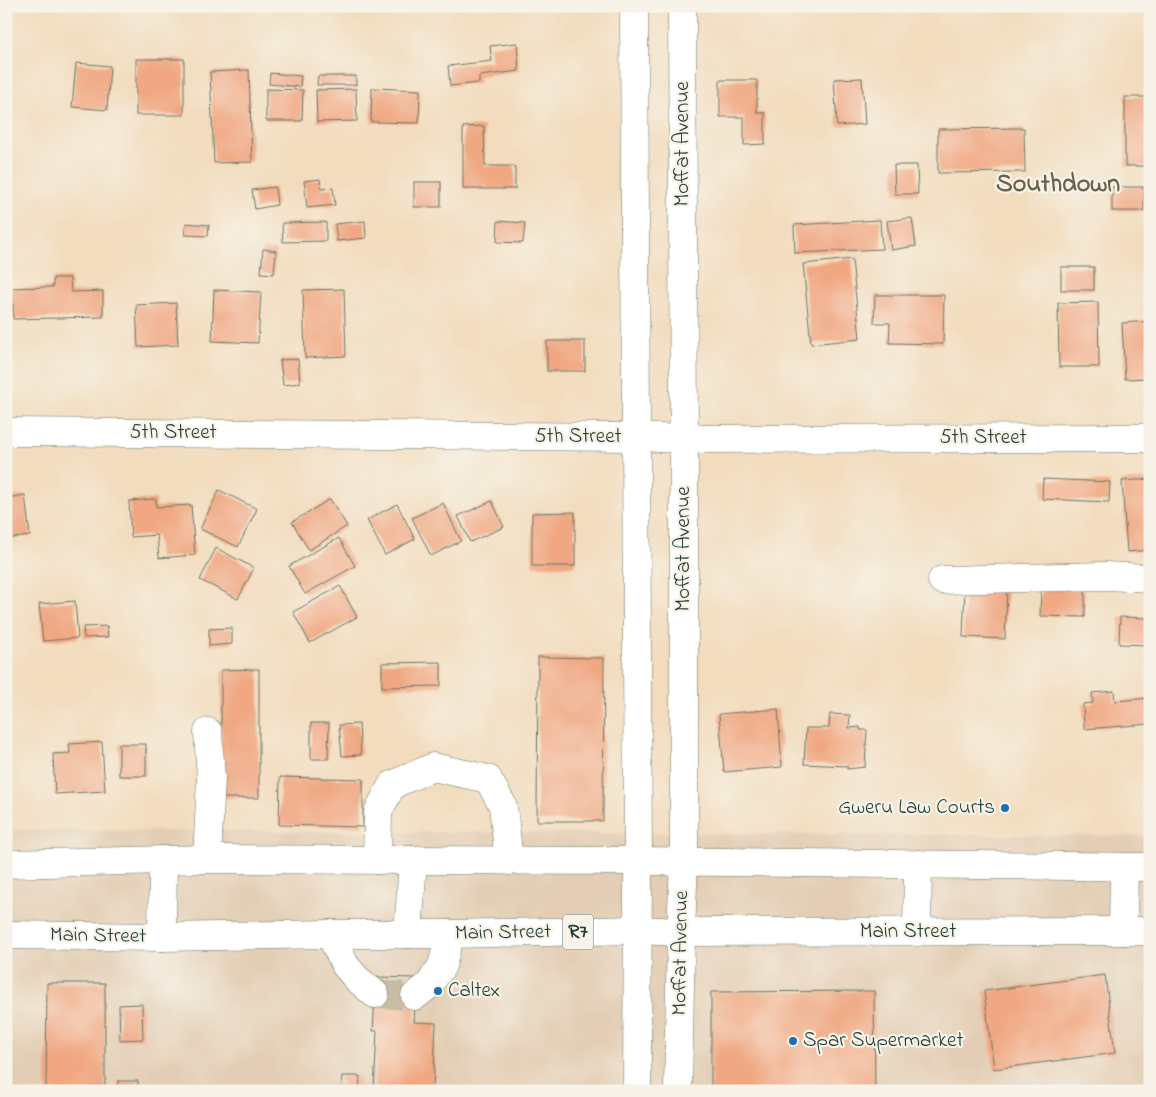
<svg xmlns="http://www.w3.org/2000/svg" width="1156" height="1097" font-family="'Indie Flower',sans-serif">
  <rect width="100%" height="100%" fill="#f7f3e8"/>
  <filter id="ink" filterUnits="userSpaceOnUse"><feTurbulence type="fractalNoise" baseFrequency=".02" numOctaves="2"/><feDisplacementMap in="SourceGraphic" scale="10" xChannelSelector="R" yChannelSelector="G"/><feConvolveMatrix kernelMatrix="1 2 1 2 8 2 1 2 1" color-interpolation-filters="sRGB"/></filter>
  <filter id="wash" filterUnits="userSpaceOnUse"><feTurbulence type="fractalNoise" baseFrequency=".0096" numOctaves="4" result="noise"/><feDisplacementMap in="SourceGraphic" scale="20" xChannelSelector="R" yChannelSelector="G"/><feGaussianBlur stdDeviation="1.12" result="paint"/><feColorMatrix in="noise" values="0 0 0 0 0 0 0 0 0 0 0 0 0 0 0 0 0 1.4 0 .05"/><feComposite in="paint" operator="in"/></filter>
  <g filter="url(#wash)">
    <rect width="100%" height="100%" fill="#f2dcbd"/>
    <path fill="#e3cdb4" d="M6,830L1150,836V1091H6Z"/>
    <g id="blocks">
      <g fill="#f0a782">
        <path d="M517,43L519,71L479,76V83L450,86L448,66L492,61L490,46Z"/>
        <rect x="136" y="59" width="48" height="56"/>
        <path d="M76,63L110,66L107,110L72,107Z"/>
        <path d="M249,70L252,162L214,163L210,72Z"/>
        <path d="M270,73L301,76L300,87L269,84Z"/>
        <path d="M318,76H356V85H317Z"/>
        <path d="M862,78L865,124L837,126L834,79Z"/>
        <path d="M720,80H757V113H765V144L744,145V117H720Z"/>
        <path d="M372,88L420,90L419,123L371,122Z"/>
        <path d="M266,89L303,90L302,121H266Z"/>
        <path d="M356,89L357,121L317,122L316,90Z"/>
        <rect x="1125" y="97" width="25" height="69"/>
        <path d="M484,126L485,166H515V189H463V127Z"/>
        <path d="M1024,128L1025,172L938,173V129Z"/>
        <path d="M894,165H917L918,194H895Z"/>
        <path d="M320,179L321,189L333,188L335,205L307,208L304,181Z"/>
        <rect x="414" y="182" width="27" height="25"/>
        <path d="M275,187L277,205L255,209L252,190Z"/>
        <rect x="1112" y="187" width="32" height="24"/>
        <path d="M912,218L916,246L891,250L887,221Z"/>
        <path d="M880,220L882,249L795,253L794,225Z"/>
        <path d="M365,221L366,238L337,241L335,224Z"/>
        <path d="M498,221L525,223L523,243L497,242Z"/>
        <path d="M326,222V241L283,242L282,223Z"/>
        <path d="M186,223L209,225L208,236L185,235Z"/>
        <path d="M263,249L276,251L274,274L261,273Z"/>
        <path d="M852,259L860,339L811,344L803,264Z"/>
        <rect x="1061" y="267" width="33" height="23"/>
        <path d="M53,278H70L71,292L103,291V317L13,319V304H6V288L53,287Z"/>
        <path d="M344,289L346,356L305,358L303,290Z"/>
        <path d="M214,290L261,292L258,343L212,341Z"/>
        <path d="M875,295H944L943,344L889,343L890,323H874Z"/>
        <path d="M1098,302L1099,367H1059L1058,303Z"/>
        <path d="M176,303L178,345L138,347L136,305Z"/>
        <path d="M1150,321V378L1125,379L1122,323Z"/>
        <rect x="547" y="341" width="38" height="30"/>
        <path d="M298,359L300,383L283,385L280,360Z"/>
        <path d="M1043,479L1110,482L1109,502L1042,499Z"/>
        <path d="M1150,479V550L1127,552L1122,481Z"/>
        <path d="M219,490L257,509L238,547L200,529Z"/>
        <path d="M25,495L30,536L6,539V498Z"/>
        <path d="M156,499V507L191,505L195,555L159,558L157,535L131,537L129,501Z"/>
        <path d="M330,499L347,526L309,550L292,522Z"/>
        <path d="M492,501L504,527L470,542L458,516Z"/>
        <path d="M443,503L461,541L431,556L412,518Z"/>
        <path d="M397,504L415,539L385,555L367,520Z"/>
        <path d="M575,512V566H532V513Z"/>
        <path d="M339,538L355,566L305,594L289,566Z"/>
        <path d="M216,548L254,568L238,599L200,580Z"/>
        <path d="M340,586L357,617L310,643L293,612Z"/>
        <path d="M965,588L1007,589L1005,639L963,637Z"/>
        <path d="M1041,589L1085,590V617L1040,616Z"/>
        <path d="M75,601L78,638L43,641L39,604Z"/>
        <path d="M1120,617L1150,618V645L1119,644Z"/>
        <path d="M107,626L108,637L84,638L83,627Z"/>
        <path d="M232,628V644L209,646V629Z"/>
        <path d="M538,657L604,658L603,821H537Z"/>
        <path d="M441,662V686L382,687V663Z"/>
        <path d="M259,669V798H221V670Z"/>
        <path d="M1114,691L1115,701L1150,698V724L1084,729L1083,704L1093,703L1092,693Z"/>
        <path d="M778,709L782,767L724,772L719,714Z"/>
        <path d="M830,714L850,715L849,728L860,727V730H867L865,767L847,769V766L804,764L806,728H829Z"/>
        <path d="M311,723H329L328,759H311Z"/>
        <path d="M359,724L361,755L342,756L339,725Z"/>
        <path d="M102,742L105,791L55,794L53,754L70,753L69,744Z"/>
        <rect x="119" y="744" width="27" height="32"/>
        <path d="M280,777L363,779V827L279,825Z"/>
        <path d="M1105,975L1115,1053L994,1069L984,991Z"/>
        <path d="M376,977L416,978L414,1022L436,1023L433,1091H374L377,1031H373Z"/>
        <path d="M47,983H105V1091H46Z"/>
        <path d="M874,991L875,1091H711V992Z"/>
        <path d="M142,1004L143,1039L120,1040L119,1005Z"/>
        <path d="M342,1076H360L359,1091H341Z"/>
        <rect x="118" y="1081" width="20" height="10"/>
        <path d="M202,1086V1091H174V1090Z"/>
      </g>
    </g>
  </g>
  <g filter="url(#ink)">
    <use href="#blocks" fill-opacity="0" stroke="#697564" stroke-width="1"/>
    <g fill="none" stroke-linecap="round" stroke-linejoin="round">
      <path stroke="#c8bca2" stroke-width="28" stroke-dasharray="28 14" stroke-linecap="butt" d="M375,994L415,996"/>
      <defs>
        <g id="minor">
          <path d="M634,6L638,861L637,1091"/>
          <path d="M6,432L636,437L684,439L1150,438"/>
          <path d="M942,580L1105,576L1150,578"/>
          <path d="M207,859L211,778L208,732"/>
          <path d="M377,860L378,812L392,785L433,767L488,779L503,806L509,861"/>
          <path d="M330,934L345,965L357,979L375,994"/>
          <path d="M415,996L429,985L442,966L450,934"/>
          <path d="M678,1091L681,932L684,862V439L682,6"/>
        </g>
        <g id="highway">
          <path d="M6,864L207,859L413,860L638,861L1150,867"/>
          <path d="M1123,931L1124,867"/>
          <path d="M917,932L918,864"/>
          <path d="M408,934L413,860"/>
          <path d="M6,935L162,937L330,934H450L637,930L681,932L1150,931"/>
          <path d="M162,937L163,860"/>
        </g>
      </defs>
      <use href="#minor" stroke="#697564" stroke-width="29"/>
      <use href="#highway" stroke="#697564" stroke-width="29"/>
      <use href="#minor" stroke="#fff" stroke-width="28"/>
      <use href="#highway" stroke="#fff" stroke-width="28"/>
    </g>
  </g>
  <g fill="#1f6fb2" stroke="#f7f3e8" stroke-width="2">
    <circle cx="1005" cy="808" r="5"/>
    <circle cx="438" cy="991" r="5"/>
    <circle cx="793" cy="1041" r="5"/>
  </g>
  <g text-anchor="middle" dominant-baseline="central" stroke-width="4.5" stroke-linejoin="round" paint-order="stroke">
    <rect fill="#f7f3e8" stroke="#60746a" stroke-width="1" x="563" y="914.5" width="30" height="35" rx="4"/>
    <g font-size="20" font-weight="bold" fill="#1f3d34">
      <text x="578" y="932">R7</text>
    </g>
    <g font-size="21" fill="#1f3d34" stroke="#f7f3e8">
      <text transform="translate(683 144) rotate(-90)">Moffat Avenue</text>
      <text x="173" y="433">5th Street</text>
      <text x="578" y="437">5th Street</text>
      <text x="983" y="438">5th Street</text>
      <text transform="translate(684 549) rotate(-90)">Moffat Avenue</text>
      <text x="908" y="932">Main Street</text>
      <text transform="translate(503 933) rotate(-1)">Main Street</text>
      <text transform="translate(98 936) rotate(1)">Main Street</text>
      <text transform="translate(681 953) rotate(-89)">Moffat Avenue</text>
    </g>
    <g font-size="21" fill="#1f3d34" stroke="#f7f3e8" text-anchor="start">
      <text x="995" y="808" text-anchor="end">Gweru Law Courts</text>
      <text x="448" y="991">Caltex</text>
      <text x="803" y="1041">Spar Supermarket</text>
    </g>
    <g font-size="26" font-weight="bold" fill="#68624f" stroke="#f7f3e8">
      <text x="1058" y="185">Southdown</text>
    </g>
  </g>
  <rect width="1156" height="1097" fill="none" stroke="#f7f3e8" stroke-width="25"/>
</svg>
